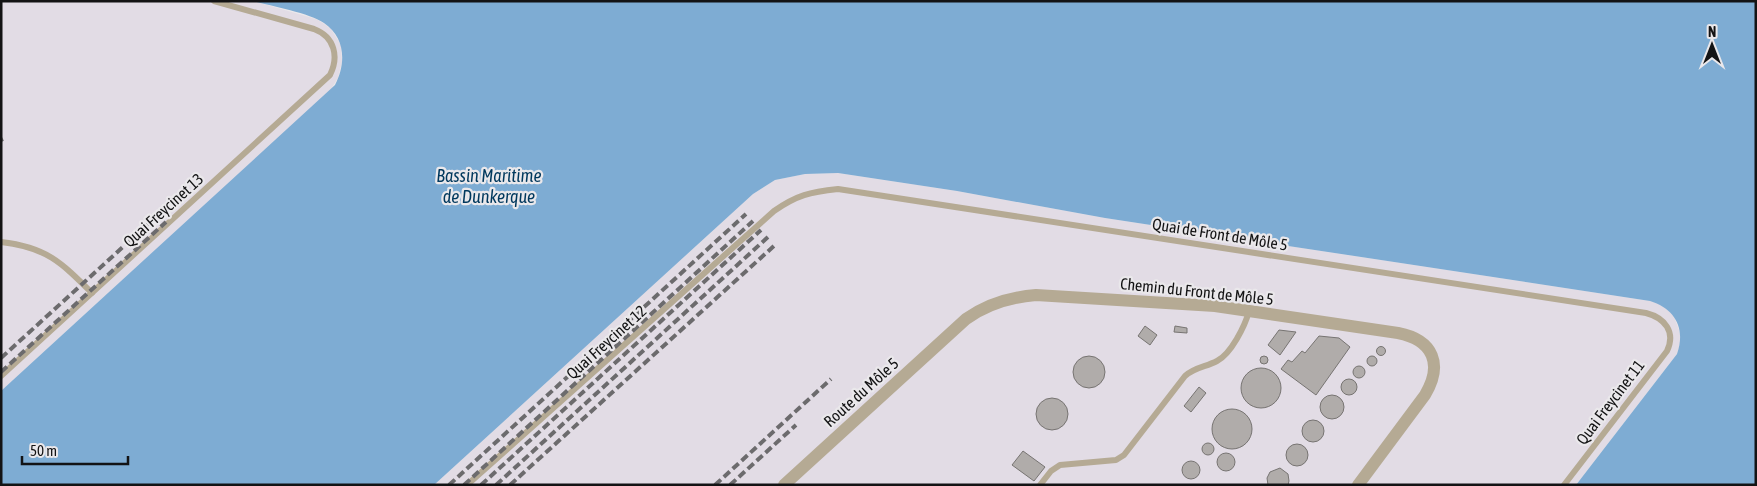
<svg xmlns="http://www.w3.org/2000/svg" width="1757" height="486" font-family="'Asap Condensed',sans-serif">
  <rect width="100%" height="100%" fill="#eae8eb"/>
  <g fill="#e2dce5">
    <path d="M1,1H253L316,19L323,23L331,29L341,45L342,62L338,78L329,92L1,391Z"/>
    <path d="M838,173L957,191L1105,218L1650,301L1660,304L1673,314L1679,330L1681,338L1679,347L1677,354L1576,485H434L753,194L775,180L805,174Z"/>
  </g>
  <path fill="#7eacd3" d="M253,1H1756V485H1576L1677,354C1686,328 1675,309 1650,301L1105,218L957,191L838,173L805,174L775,180L753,194L434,485H1V391L335,85C346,64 346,38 324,23C310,13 270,6 253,1Z"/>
  <g fill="#b0acaa" stroke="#777472">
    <path d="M1145,326L1157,335L1150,345L1138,336Z"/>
    <path d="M1175,326L1187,328V333L1174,332Z"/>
    <path d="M1279,330L1296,332L1280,355L1268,345Z"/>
    <path d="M1319,336L1339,338L1350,347L1316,395L1281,369L1288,360L1292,362L1302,351L1305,353Z"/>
    <circle cx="1381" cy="351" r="4.5"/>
    <circle cx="1264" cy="360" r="4"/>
    <circle cx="1372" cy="361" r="5"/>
    <circle cx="1089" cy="372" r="16"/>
    <circle cx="1359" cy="372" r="6"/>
    <circle cx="1261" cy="388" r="20"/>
    <circle cx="1349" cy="387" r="8"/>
    <path d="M1199,387L1206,393L1191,412L1184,406Z"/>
    <circle cx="1332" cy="407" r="12"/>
    <circle cx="1052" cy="414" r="16"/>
    <circle cx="1232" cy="429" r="20"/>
    <circle cx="1313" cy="431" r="11"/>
    <circle cx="1208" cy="449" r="6"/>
    <circle cx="1297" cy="455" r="11"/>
    <path d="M1023,451L1045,467L1034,481L1012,465Z"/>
    <circle cx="1226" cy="462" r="9"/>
    <circle cx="1191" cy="470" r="9"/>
    <path d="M1280,468L1288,474L1289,481L1288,485H1268L1267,478L1270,472Z"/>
  </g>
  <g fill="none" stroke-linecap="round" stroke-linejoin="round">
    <g stroke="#b5aa94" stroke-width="6">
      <path d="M1,242C46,247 61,262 92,293"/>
      <path d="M1,376L330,75C339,57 335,37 314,29L214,1"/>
      <path d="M467,485L774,211C797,195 810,192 838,189L1646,313C1665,318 1676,332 1667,351L1564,485"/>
      <path d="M1040,485L1051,471L1060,465L1116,460L1124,455L1185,376C1195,367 1206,367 1217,361C1231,354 1245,326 1249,311"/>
    </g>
    <path stroke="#b5aa94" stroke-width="12" d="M784,485L966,319C987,304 1011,297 1036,295L1215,306L1398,333C1434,340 1443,365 1425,395L1358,485"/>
    <g stroke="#6c6b6d" stroke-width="4" stroke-dasharray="8 4" stroke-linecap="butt">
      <path d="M1,140L3,139"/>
      <path d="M1,358L158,215"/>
      <path d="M1,372L166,222"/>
      <path d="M449,485L746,214"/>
      <path d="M464,485L753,221"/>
      <path d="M481,485L761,230"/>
      <path d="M496,485L768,237"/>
      <path d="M510,485L775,245"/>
      <path d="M715,485L831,379"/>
      <path d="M730,485L796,425"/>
    </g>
  </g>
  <g text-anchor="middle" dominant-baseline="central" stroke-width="4.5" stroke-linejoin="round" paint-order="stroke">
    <g font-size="16" fill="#131314" stroke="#eae8eb">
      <text transform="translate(163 210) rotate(-42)">Quai Freycinet 13</text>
      <text transform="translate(1220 234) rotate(9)">Quai de Front de Môle 5</text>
      <text transform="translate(1197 291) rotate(6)">Chemin du Front de Môle 5</text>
      <text transform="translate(606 342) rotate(-42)">Quai Freycinet 12</text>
      <text transform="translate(861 392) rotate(-42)">Route du Môle 5</text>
      <text transform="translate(1610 402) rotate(-53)">Quai Freycinet 11</text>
    </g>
    <g font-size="18" font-style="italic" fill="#00385d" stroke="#eae8eb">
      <text x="489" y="175">Bassin Maritime<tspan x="489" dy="21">de Dunkerque</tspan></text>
    </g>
  </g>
  <rect width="1757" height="486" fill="none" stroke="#131314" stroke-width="5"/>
  <g transform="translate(1712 45)" stroke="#eae8eb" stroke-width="4" paint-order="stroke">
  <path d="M0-4L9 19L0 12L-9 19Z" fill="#131314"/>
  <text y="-8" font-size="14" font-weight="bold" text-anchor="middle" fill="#131314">N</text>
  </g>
  <path d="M22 456v8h106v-8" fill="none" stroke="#131314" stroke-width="2.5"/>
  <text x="30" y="456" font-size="15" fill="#131314" stroke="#eae8eb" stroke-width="4" paint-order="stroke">50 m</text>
</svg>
